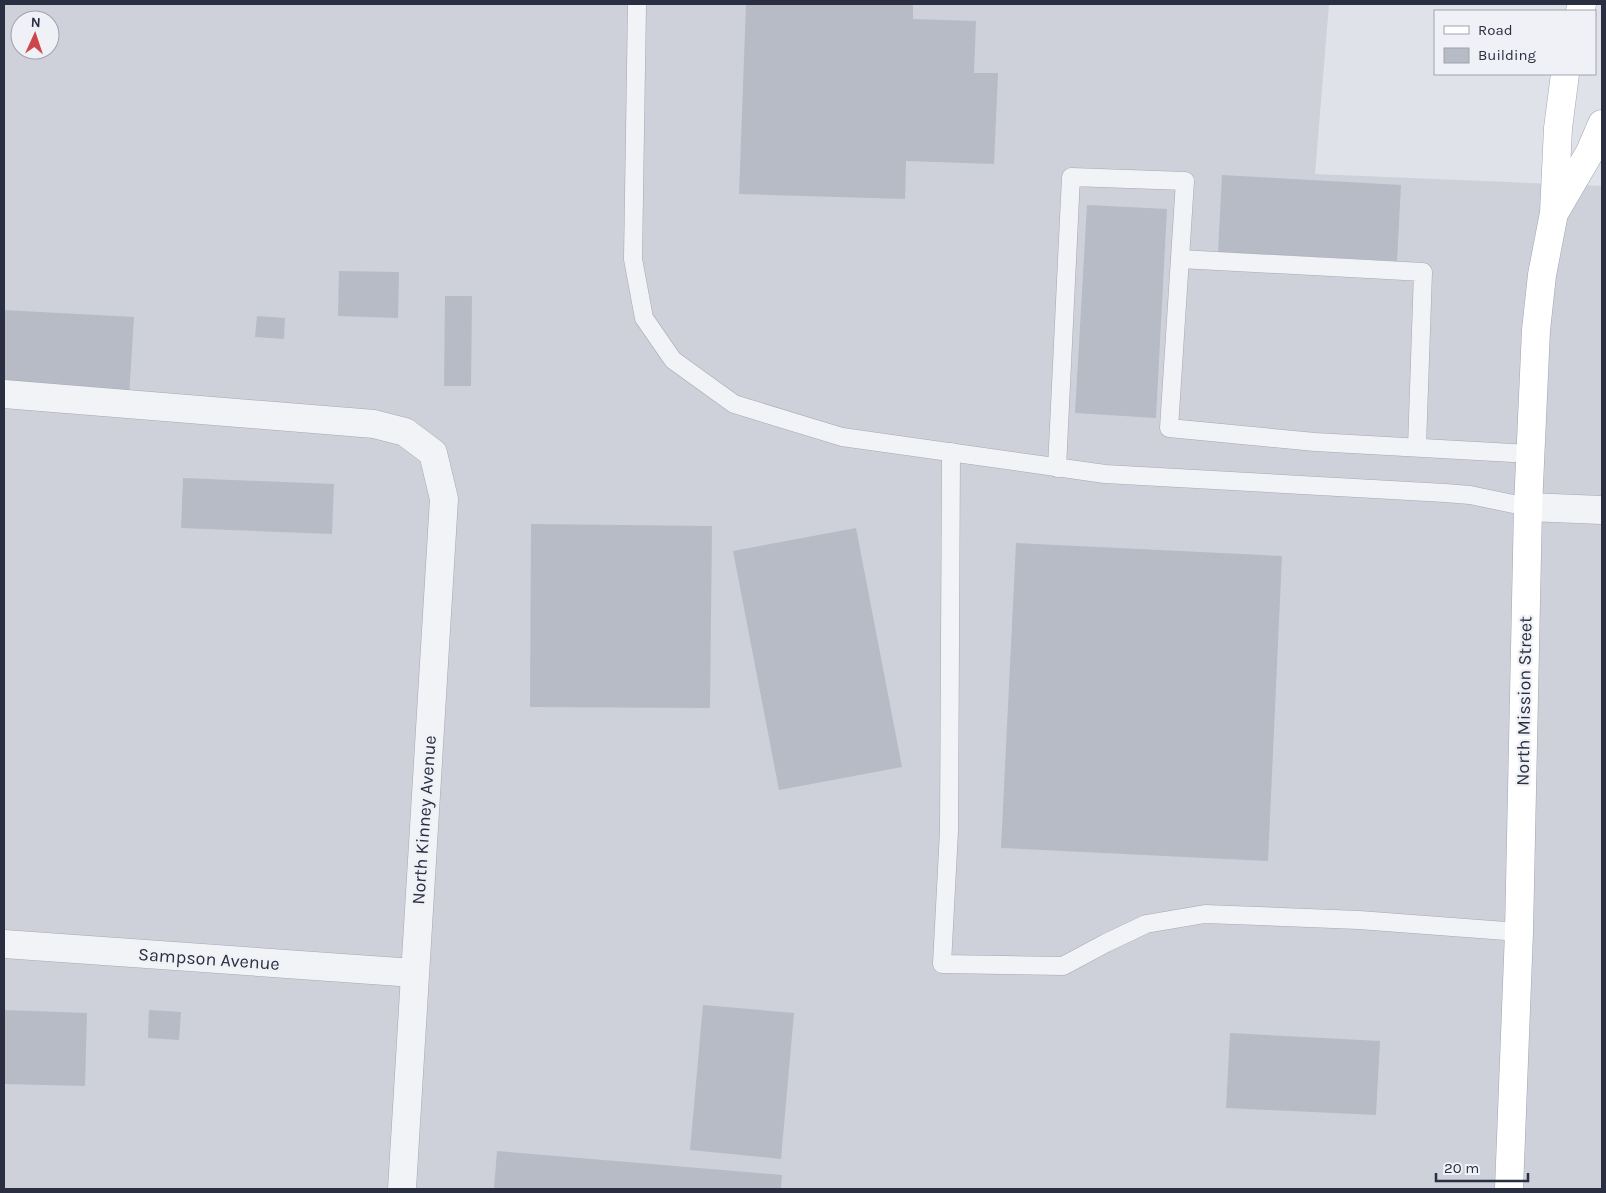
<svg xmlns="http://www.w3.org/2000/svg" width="1606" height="1193" font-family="Karla,sans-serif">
  <rect width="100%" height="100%" fill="#e0e2e9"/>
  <path fill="#ced1da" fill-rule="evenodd" d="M4,4H1329L1315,174L1602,186V1189H4ZM20,20H50V50H20Z"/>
  <g fill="#b7bbc5">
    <path d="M746,4H913V19L976,21L974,73H998L994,164L906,161L905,199L739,194Z"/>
    <path d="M1222,175L1401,185L1397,261L1218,252Z"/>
    <path d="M1087,205L1167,209L1156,418L1075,413Z"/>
    <path d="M339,271L399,272L398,318L338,316Z"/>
    <path d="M445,296H472L471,386H444Z"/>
    <path d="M4,310L134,317L129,397L4,390Z"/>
    <path d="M257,316L285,318L284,339L255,337Z"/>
    <path d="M183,478L334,484L332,534L181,528Z"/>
    <path d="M531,524L712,526L710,708L530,707Z"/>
    <path d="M856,528L902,767L779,790L733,551Z"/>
    <path d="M1016,543L1282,556L1268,861L1001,848Z"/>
    <path d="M703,1005L794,1013L781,1159L690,1150Z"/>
    <path d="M4,1010L87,1013L85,1086L4,1084Z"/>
    <path d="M149,1010L181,1012L179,1040L148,1038Z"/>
    <path d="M1230,1033L1380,1041L1376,1115L1226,1108Z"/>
    <path d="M497,1151L782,1175L781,1189H494Z"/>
  </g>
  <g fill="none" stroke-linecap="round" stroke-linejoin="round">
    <defs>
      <g id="service">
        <path d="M637,4L633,259L644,318L673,360L734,404L842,437L1105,474L1445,493L1470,495L1528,507"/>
        <path d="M1180,259L1423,272L1417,447"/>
        <path d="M951,452L949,831L942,964L1063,966L1106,943L1146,924L1205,914L1359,920L1519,932"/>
        <path d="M1057,468L1071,177L1185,181L1169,428L1315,442L1530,454"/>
      </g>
      <g id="minor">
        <path d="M4,394L374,424L405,432L433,453L444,499L402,1189"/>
        <path d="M1528,507L1602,510"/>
        <path d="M4,944L414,973"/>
      </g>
      <g id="primary">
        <path d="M1580,11L1582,4"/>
        <path d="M1556,210L1590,152L1602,124"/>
        <path d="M1509,1189L1519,932L1528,507L1536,330L1542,275L1554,213L1558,128L1565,74"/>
      </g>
    </defs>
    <use href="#service" stroke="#a5a8b3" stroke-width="19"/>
    <use href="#minor" stroke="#a5a8b3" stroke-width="29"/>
    <use href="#primary" stroke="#9fa5b4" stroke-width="29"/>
    <use href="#service" stroke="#f2f3f7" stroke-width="18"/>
    <use href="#minor" stroke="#f2f3f7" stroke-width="28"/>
    <use href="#primary" stroke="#fff" stroke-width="28"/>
  </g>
  <g text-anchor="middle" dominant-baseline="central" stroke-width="4.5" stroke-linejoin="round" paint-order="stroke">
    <g font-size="18" fill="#292e40" stroke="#eff1f6">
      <text transform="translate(1524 701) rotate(-89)">North Mission Street</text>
      <text transform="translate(424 820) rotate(-86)">North Kinney Avenue</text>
      <text transform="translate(209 959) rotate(4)">Sampson Avenue</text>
    </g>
  </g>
  <rect width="1606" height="1193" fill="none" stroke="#292e40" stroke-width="10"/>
  <rect x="1434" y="10" width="162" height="65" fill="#eff1f6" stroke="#a0a3ad"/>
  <rect x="1444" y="26" width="25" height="8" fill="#ffffff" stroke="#a0a3ad"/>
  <text x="1478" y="35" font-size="15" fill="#292e40">Road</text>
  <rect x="1444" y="48" width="25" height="15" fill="#b7bbc5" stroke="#a0a3ad"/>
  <text x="1478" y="60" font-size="15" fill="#292e40">Building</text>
  <g transform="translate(35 35) rotate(3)"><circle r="24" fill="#eff1f6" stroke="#a0a3ad"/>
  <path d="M0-4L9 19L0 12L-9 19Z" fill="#cc474b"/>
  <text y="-8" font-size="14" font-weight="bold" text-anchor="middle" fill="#292e40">N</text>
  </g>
  <path d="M1436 1173v8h92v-8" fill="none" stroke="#292e40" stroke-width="2.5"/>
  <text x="1444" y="1173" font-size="15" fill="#292e40" stroke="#eff1f6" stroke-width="4" paint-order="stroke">20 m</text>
</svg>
